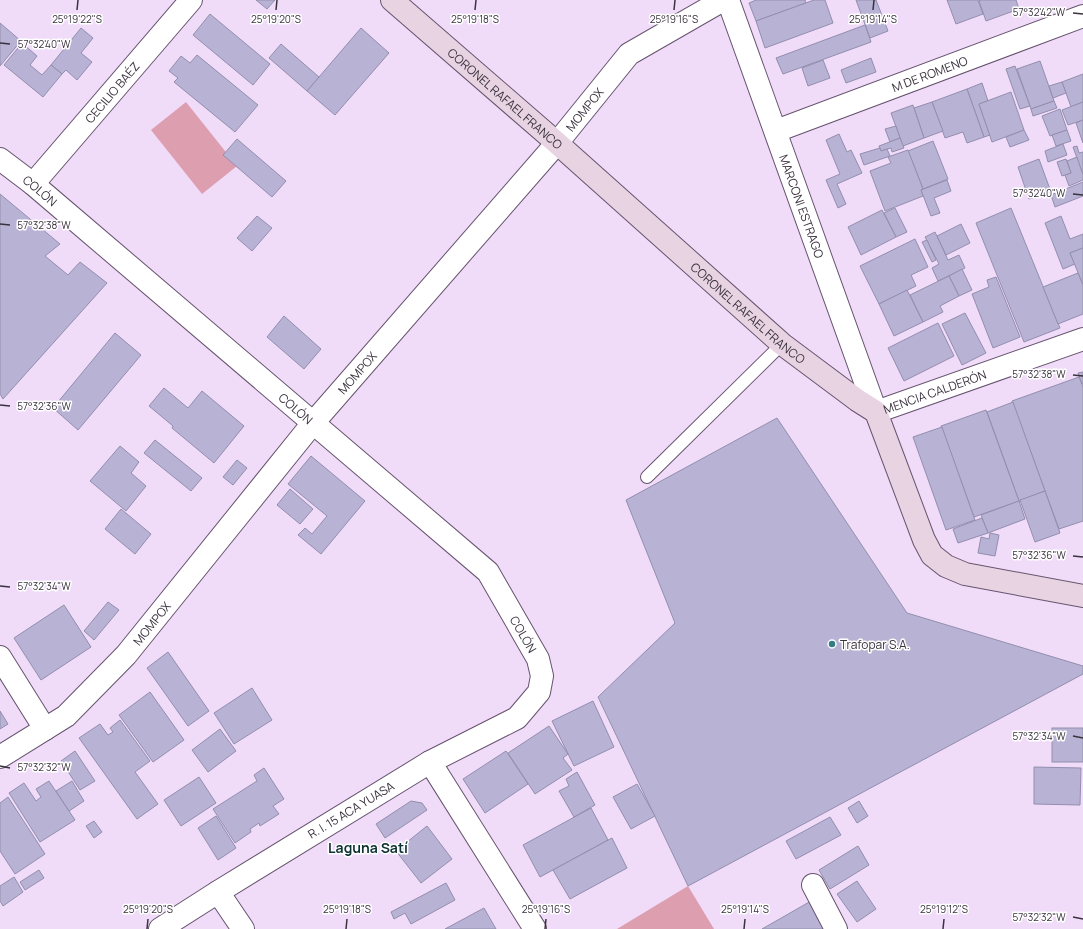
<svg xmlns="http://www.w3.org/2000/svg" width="1083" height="929" font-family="Manrope,sans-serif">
  <rect width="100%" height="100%" fill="#f0dbf9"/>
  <g fill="#dd9eaf">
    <path d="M186,102L237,166L202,194L151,130Z"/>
    <path d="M688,886L714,929H617Z"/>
  </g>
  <g fill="#b8b3d4" stroke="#938eae">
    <path d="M256,0H275L267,9Z"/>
    <path d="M756,0H805L806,3L756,21L749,3Z"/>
    <path d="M814,0H825L833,23L765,48L756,21Z"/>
    <path d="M856,0H876L888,31L870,38Z"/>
    <path d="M947,0H978L983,14L956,24Z"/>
    <path d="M980,0H1016L1019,9L986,21L979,1Z"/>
    <path d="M210,14L270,64L253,85L193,35Z"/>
    <path d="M0,23L21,41L0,66Z"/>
    <path d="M865,25L871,42L783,74L776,58Z"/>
    <path d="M81,28L93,38L81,53L92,62L77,80L66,70L62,74L51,65Z"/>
    <path d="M361,28L389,53L335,115L307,91Z"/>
    <path d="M22,43L37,56L30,65L42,75L51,65L62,74L43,97L4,65Z"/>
    <path d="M281,44L319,77L307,91L269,58Z"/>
    <path d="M197,55L258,105L235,132L174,82L178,78L169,71L181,56L190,63Z"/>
    <path d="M871,58L876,72L846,83L841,70Z"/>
    <path d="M823,60L830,78L808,86L802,68Z"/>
    <path d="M1040,61L1054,101L1031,109L1017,69Z"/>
    <path d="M1015,66L1030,106L1020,109L1006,69Z"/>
    <path d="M1083,74V102L1071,107L1062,82Z"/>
    <path d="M1062,82L1066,93L1053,98L1049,86Z"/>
    <path d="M982,83L988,101L979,104L990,135L984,137L967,89Z"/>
    <path d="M967,89L984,137L967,143L963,132L945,138L932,102Z"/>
    <path d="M1011,92L1024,130L992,142L979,104Z"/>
    <path d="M1054,101L1057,108L1033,116L1031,109Z"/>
    <path d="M932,102L943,131L924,138L914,108Z"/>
    <path d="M1083,102V120L1068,125L1062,110Z"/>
    <path d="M913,105L924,138L903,146L891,113Z"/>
    <path d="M1060,109L1067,130L1050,136L1042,116Z"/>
    <path d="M1083,120V143L1076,123Z"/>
    <path d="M896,126L900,138L890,142L885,129Z"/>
    <path d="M1024,130L1029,140L1010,147L1006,137Z"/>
    <path d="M1067,130L1071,141L1056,146L1052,135Z"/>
    <path d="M839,134L847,152L851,150L862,173L837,184L846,204L838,208L826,180L840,174L826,140Z"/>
    <path d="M900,138L904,148L892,152L891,148L881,151L879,146Z"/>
    <path d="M237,139L286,181L272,197L223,155Z"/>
    <path d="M933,141L948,179L923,189L908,151Z"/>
    <path d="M1063,144L1067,155L1048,162L1045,151Z"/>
    <path d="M1077,146L1079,153L1083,152V175L1073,147Z"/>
    <path d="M880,148L881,151L887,149L890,156L864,165L860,154Z"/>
    <path d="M908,150L923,189L921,190L923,196L885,211L870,171L891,163L888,157Z"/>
    <path d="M1077,157L1083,175V180L1069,186L1065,175L1071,173L1067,161Z"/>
    <path d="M1039,159L1051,192L1029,199L1018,167Z"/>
    <path d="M1066,159L1071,173L1062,176L1057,162Z"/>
    <path d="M947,180L951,191L934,198L940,213L931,216L921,190Z"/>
    <path d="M1083,182V196L1055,207L1051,195Z"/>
    <path d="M0,194L60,244L45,256L68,275L80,262L107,283L3,399L0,394Z"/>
    <path d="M895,208L907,232L896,237L884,213Z"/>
    <path d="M1011,208L1060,328L1024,342L976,223Z"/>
    <path d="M882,210L896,237L861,255L848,227Z"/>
    <path d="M257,216L272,228L252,251L237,238Z"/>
    <path d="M1061,216L1070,239L1083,234V248L1070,253L1075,264L1063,269L1045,223Z"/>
    <path d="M961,224L970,243L946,255L937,236Z"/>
    <path d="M935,232L948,260L959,255L965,268L938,281L932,268L939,264L925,237Z"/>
    <path d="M915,239L928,267L911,275L916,286L879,304L860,266Z"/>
    <path d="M927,240L936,260L932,262L922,242Z"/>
    <path d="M1083,248V285L1070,253Z"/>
    <path d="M962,269L972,290L959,296L949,276Z"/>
    <path d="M1078,273L1083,285V314L1058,324L1043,287Z"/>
    <path d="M949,276L959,296L940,306L943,312L923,322L910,295Z"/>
    <path d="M996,277L1020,337L993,348L972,294L989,287L987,280Z"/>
    <path d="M907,290L923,322L894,336L879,304Z"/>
    <path d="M965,313L986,353L962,365L942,324Z"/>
    <path d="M284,316L321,349L304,369L267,337Z"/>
    <path d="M938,323L954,356L904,381L888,348Z"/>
    <path d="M115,333L141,355L78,430L53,408Z"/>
    <path d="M1083,372V384H1082L1078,373Z"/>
    <path d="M1079,377L1083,387V521L1059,529L1012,401Z"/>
    <path d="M164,388L188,408L202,391L244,426L214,463L172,428L173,426L149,406Z"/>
    <path d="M1013,402L1045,491L1019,501L987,412Z"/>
    <path d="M986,410L1019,501L974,517L941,426Z"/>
    <path d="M777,418L907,613L1083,666V674L688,886L598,697L675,623L626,500Z"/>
    <path d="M942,427L975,520L946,530L913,437Z"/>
    <path d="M155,440L202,478L191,491L144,453Z"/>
    <path d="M120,446L139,462L131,473L146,486L126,511L90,481Z"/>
    <path d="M311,456L365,501L321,554L298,535L305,528L312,534L327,516L288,484Z"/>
    <path d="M237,460L247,468L233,485L223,477Z"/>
    <path d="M290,489L313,509L300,524L277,505Z"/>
    <path d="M1045,491L1060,533L1035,542L1020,500Z"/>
    <path d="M1019,501L1025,519L988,533L981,515Z"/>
    <path d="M121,509L151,534L135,554L105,529Z"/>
    <path d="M982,518L988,533L958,543L953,529Z"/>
    <path d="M990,533L999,535L995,556L978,553L981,537L989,539Z"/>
    <path d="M108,602L119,610L94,640L84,631Z"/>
    <path d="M64,605L91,647L41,680L14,638Z"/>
    <path d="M168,652L209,711L188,726L147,668Z"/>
    <path d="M252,688L272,720L234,744L214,713Z"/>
    <path d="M150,692L184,740L153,762L119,715Z"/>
    <path d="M593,701L614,747L574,766L552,721Z"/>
    <path d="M0,711L8,724L0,729Z"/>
    <path d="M120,720L150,761L135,772L158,804L137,819L79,738L100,724L108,735L113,732L110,728Z"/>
    <path d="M549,726L568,754L563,758L572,770L535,794L508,753Z"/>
    <rect x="1052" y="728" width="31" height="34"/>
    <path d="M220,729L236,751L208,772L192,750Z"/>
    <path d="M75,751L95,781L80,790L61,761Z"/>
    <path d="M506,751L528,784L485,813L463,779Z"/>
    <path d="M1034,767L1081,768L1080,805L1034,804Z"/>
    <path d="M264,768L284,799L273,806L279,814L260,826L259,823L250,829L251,832L235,843L213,809L257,781L254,775Z"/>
    <path d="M577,772L595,805L574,817L559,791L569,786L566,779Z"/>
    <path d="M199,777L216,803L181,826L164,800Z"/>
    <path d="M49,781L75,820L40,842L9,793L24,783L36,801L41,797L36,789Z"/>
    <path d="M72,781L84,801L69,811L56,791Z"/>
    <path d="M637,784L655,816L631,829L613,797Z"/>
    <path d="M8,797L45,854L15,874L0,851V803Z"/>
    <path d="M411,801L422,803L427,810L385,838L376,824Z"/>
    <path d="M859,801L868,816L857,823L848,808Z"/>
    <path d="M591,808L608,840L540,877L523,845Z"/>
    <path d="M216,816L236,848L218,860L198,828Z"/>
    <path d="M830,817L841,835L796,859L786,841Z"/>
    <path d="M94,821L102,832L94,838L86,826Z"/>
    <path d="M427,826L452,859L421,883L396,851Z"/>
    <path d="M612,838L627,868L570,899L553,870Z"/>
    <path d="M858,846L869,865L830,889L819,870Z"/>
    <path d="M39,870L44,878L25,890L20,882Z"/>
    <path d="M14,877L23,892L3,906L0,901V886Z"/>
    <path d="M857,881L876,909L857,922L837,894Z"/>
    <path d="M446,883L455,900L411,924L405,913L394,919L391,912Z"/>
    <path d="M811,901L826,929H762Z"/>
    <path d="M484,908L496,929H445Z"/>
  </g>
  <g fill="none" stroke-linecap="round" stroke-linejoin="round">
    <defs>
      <path id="lane" d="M647,477L782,344"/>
      <g id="street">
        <path id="s1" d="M728,0L876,412L1083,339"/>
        <path id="s2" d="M776,131L1083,16"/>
        <path id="s3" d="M0,159L33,184L488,572L538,659L542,676L539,692L517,718L430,762L218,892L160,929"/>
        <path id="s4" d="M33,184L191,0"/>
        <path d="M0,657L45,729"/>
        <path id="s5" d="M0,757L66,716L126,655L313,423L557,143L629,54L723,0"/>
        <path d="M430,762L535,929"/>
        <path d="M813,885L836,929"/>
        <path d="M218,892L243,929"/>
      </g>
      <g id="secondary">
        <path id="s6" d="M392,0L557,143L782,344L857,400L876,412L924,540L932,555L946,566L965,574L1083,596"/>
      </g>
    </defs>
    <use href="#lane" stroke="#66546e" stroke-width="14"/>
    <use href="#street" stroke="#66546e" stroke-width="24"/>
    <use href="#secondary" stroke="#66546e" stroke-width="24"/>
    <use href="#lane" stroke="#fff" stroke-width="12"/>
    <use href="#street" stroke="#fff" stroke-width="22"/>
    <use href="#secondary" stroke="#e8d3e2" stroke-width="22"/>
  </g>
  <path fill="none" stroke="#3a323e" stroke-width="1.5" d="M77,10L78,0M276,10L277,0M475,10L476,0M674,10L675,0M873,10L874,0M1073,13L1083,14M0,43L10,44M1073,194L1083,195M0,224L10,225M1073,375L1083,376M0,405L10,406M1073,556L1083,557M0,586L10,587M1073,736L1083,738M0,766L10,768M1073,917L1083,919M147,929L148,919M346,929L347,919M545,929L546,919M744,929L745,919M943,929L944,919"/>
  <circle fill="#347d82" stroke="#fff" stroke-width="1.5" cx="832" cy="644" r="4"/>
  <g text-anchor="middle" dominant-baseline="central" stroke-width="3" stroke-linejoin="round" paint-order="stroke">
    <g font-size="12" fill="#3a323e" stroke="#fff">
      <text stroke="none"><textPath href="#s2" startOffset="164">M DE ROMENO</textPath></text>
      <text stroke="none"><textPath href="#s4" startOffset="121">CECILIO BAÉZ</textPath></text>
      <text stroke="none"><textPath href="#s6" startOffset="150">CORONEL RAFAEL FRANCO</textPath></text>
      <text stroke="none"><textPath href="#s5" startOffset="876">MOMPOX</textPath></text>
      <text stroke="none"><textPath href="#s3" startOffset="51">COLÓN</textPath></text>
      <text stroke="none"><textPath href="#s1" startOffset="219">MARCONI ESTRAGO</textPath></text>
      <text stroke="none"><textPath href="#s6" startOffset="474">CORONEL RAFAEL FRANCO</textPath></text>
      <text stroke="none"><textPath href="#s5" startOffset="528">MOMPOX</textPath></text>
      <text stroke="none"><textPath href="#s1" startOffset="500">MENCIA CALDERÓN</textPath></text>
      <text stroke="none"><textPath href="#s3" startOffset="387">COLÓN</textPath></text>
      <text stroke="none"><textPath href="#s5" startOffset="204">MOMPOX</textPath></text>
      <text stroke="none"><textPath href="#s3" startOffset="711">COLÓN</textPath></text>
      <text transform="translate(351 810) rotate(-31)">R. I. 15 ACA YUASA</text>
    </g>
    <g font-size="12" fill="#3a323e" stroke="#fff" text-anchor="start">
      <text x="840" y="644">Trafopar S.A.</text>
    </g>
    <g font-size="14" font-weight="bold" fill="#0d3133" stroke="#fff">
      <text x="368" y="847">Laguna Satí</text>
    </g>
  </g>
  <g font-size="10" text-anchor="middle" fill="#3a323e" stroke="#fff" stroke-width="3" stroke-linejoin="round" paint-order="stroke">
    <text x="1039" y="16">57°32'42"W</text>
    <text x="77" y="23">25°19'22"S</text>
    <text x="276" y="23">25°19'20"S</text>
    <text x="475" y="23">25°19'18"S</text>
    <text x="674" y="23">25°19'16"S</text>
    <text x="873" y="23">25°19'14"S</text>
    <text x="44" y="48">57°32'40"W</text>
    <text x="1039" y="197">57°32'40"W</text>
    <text x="44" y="229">57°32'38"W</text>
    <text x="1039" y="378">57°32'38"W</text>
    <text x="44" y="410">57°32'36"W</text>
    <text x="1039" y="559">57°32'36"W</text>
    <text x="44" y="590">57°32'34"W</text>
    <text x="1039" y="740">57°32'34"W</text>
    <text x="44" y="771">57°32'32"W</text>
    <text x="148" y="913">25°19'20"S</text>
    <text x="347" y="913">25°19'18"S</text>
    <text x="546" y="913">25°19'16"S</text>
    <text x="745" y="913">25°19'14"S</text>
    <text x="944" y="913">25°19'12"S</text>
    <text x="1039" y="921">57°32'32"W</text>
  </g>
</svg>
